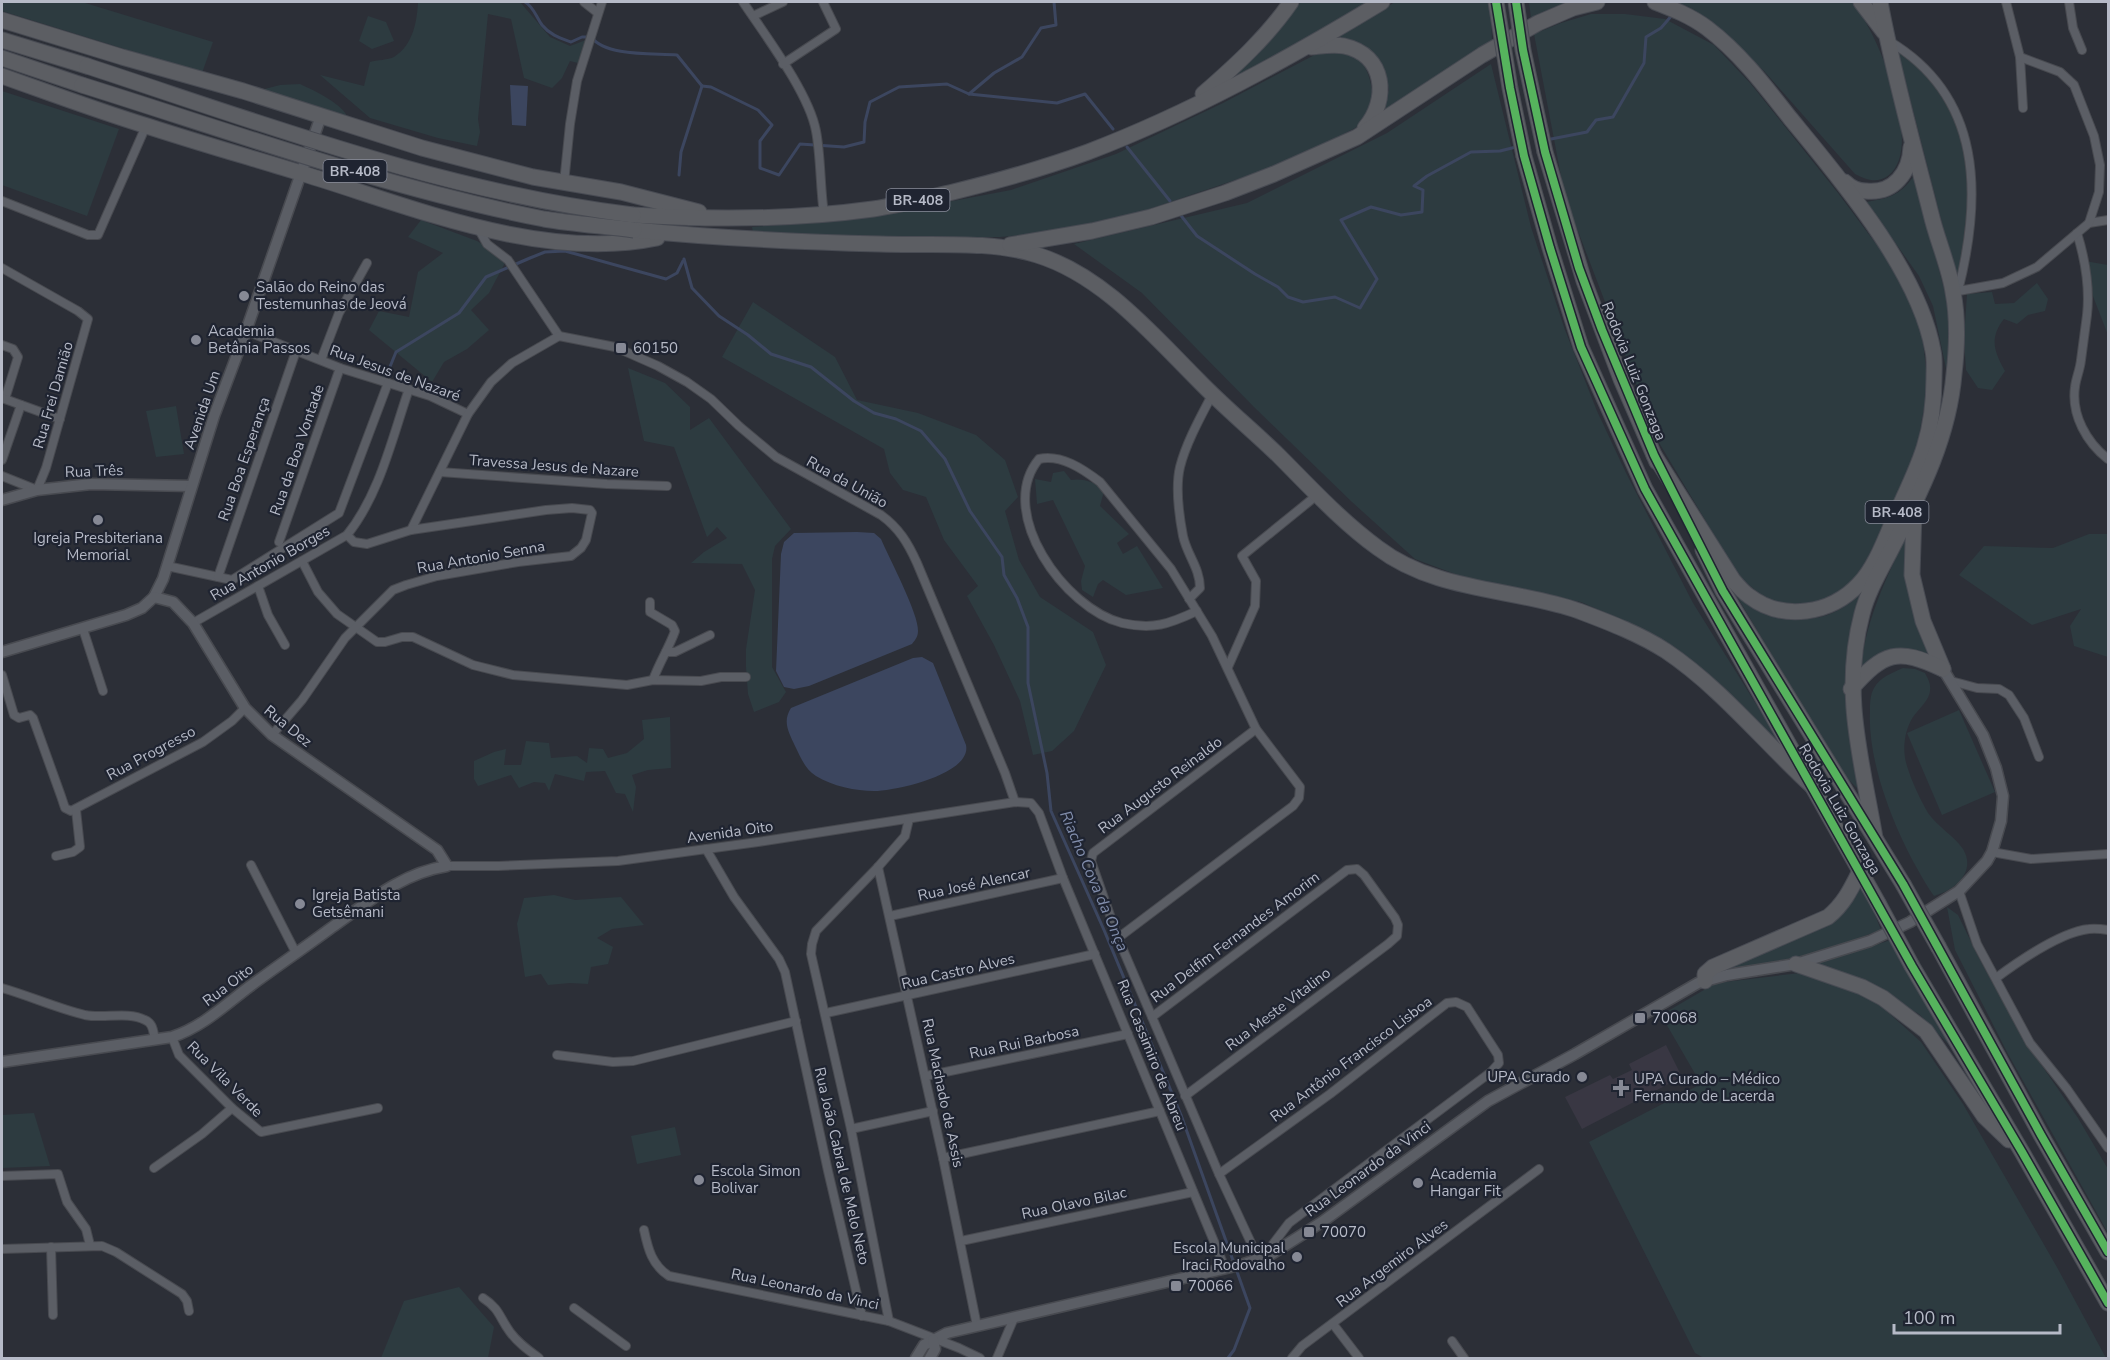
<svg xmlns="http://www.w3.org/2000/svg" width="2110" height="1360" font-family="'Nunito Sans',sans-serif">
  <rect width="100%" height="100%" fill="#2c2f37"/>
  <path fill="#393743" d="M1666,1045L1682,1077L1582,1129L1565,1097L1610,1075L1613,1079L1632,1070L1629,1064Z"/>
  <g fill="#2d3b40">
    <path d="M2,2H82L213,42L202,73L2,11Z"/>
    <path d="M418,2H520L550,37L570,46L586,40L578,63L570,61L562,78L552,88L524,78L511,19L488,14L478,119L480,132L477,146L438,138L370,118L320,75L364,86L370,62C377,60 388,60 394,57C413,45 417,22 418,2Z"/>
    <path d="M1301,2H1373L1244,75L1232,74L1273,34Z"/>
    <path d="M1395,2H1491L1492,45L1379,119L1389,90L1384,70L1373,52L1357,43L1333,40Z"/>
    <path d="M1529,2H1575L1565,3L1531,18Z"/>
    <path d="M1670,2H1852C1877,30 1925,146 1889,175C1877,184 1867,180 1855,174L1764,71L1716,26Z"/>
    <path d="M1591,14H1625L1665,19L1714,45L1751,84L1838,193L1900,276L1922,333L1928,386L1916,452L1910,473L1860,573C1840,596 1807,613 1776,602C1761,597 1749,585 1738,575L1658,441L1565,197L1534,34L1561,23Z"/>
    <path d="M368,16L386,22L394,41L372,49L359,41Z"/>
    <path d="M1897,48C1927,68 1953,104 1963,140C1968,155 1971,197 1971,213C1970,232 1961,262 1957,281Z"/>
    <path d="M1324,50C1331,51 1341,51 1348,53C1370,62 1371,84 1374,103L1361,125L1291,161L1114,221L1061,232L1000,237L917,238L753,233L752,227L863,218L1011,190L1116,154L1223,103Z"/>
    <path d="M1491,64L1531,227L1565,330L1597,411L1626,473L1693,603L1791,760L1704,675L1653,634L1581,602L1487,586L1415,559L1352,502L1254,407L1142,293L1074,244L1247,203L1387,133Z"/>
    <path d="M300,84C315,91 344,104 349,120L257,91L280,85Z"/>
    <path d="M2,91L119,129L87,216L2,185Z"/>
    <path d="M1914,176L1947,300L1951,334L1948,378L1933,306L1919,276L1866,202C1890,198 1899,196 1914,176Z"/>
    <path d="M421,220L477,241L507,259L489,293L471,310L489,330L467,349L444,362L432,382L369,330L379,311L409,317L418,272L443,253L408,237Z"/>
    <path d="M2079,260L2108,265V335Z"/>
    <path d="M2037,283L2048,299L2045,311L2028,315L2017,324L2004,319C1989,338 1994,351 2005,371L1992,390L1978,388L1966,370L1964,339L1967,294L1992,292L1995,304L2014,303Z"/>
    <path d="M753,302L835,357L857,400L918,413L976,435L1005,460L1018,497L1005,511L1019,560L1040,597L1093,632L1106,665L1074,731L1052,751L1033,755L1020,701L994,645L967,596L978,586L944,540L926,497L903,490L890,473L884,449L722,357Z"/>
    <path d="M628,368L665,383L690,407V430L709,418L791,529L775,546L772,559V667L786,692L779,702L754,712L748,694L746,667V649L755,590L742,564L691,563L704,552L727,538L717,527L707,537L674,447L644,441Z"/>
    <path d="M176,406L184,454L156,457L146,411Z"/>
    <path d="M1064,471L1071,480C1083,478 1096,482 1104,491L1100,506L1129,534L1117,543L1123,554L1137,546L1163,588L1126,595L1103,580L1098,584L1093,597L1082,590L1081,581L1085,566L1053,500L1037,504L1035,479L1051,482L1053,473Z"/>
    <path d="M1908,532L1935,656L1925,653L1861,674C1863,624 1887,577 1908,532Z"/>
    <path d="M2089,534H2108V657L2074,646L2070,626L2081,609L2032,625L1959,575L1984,546L2053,548Z"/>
    <path d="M1873,581L1858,612L1862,793L1847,778L1831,754L1732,588C1741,596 1751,606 1761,612C1767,615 1777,616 1783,617C1823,625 1848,609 1873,581Z"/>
    <path d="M1903,668L1915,669L1925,673C1927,677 1930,682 1930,686C1932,699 1919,708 1913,717C1904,731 1902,751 1907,766C1912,782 1920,799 1928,813C1938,827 1954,836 1963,849C1977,872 1954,891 1934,896C1902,849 1867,769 1870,711C1870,704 1870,695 1874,688C1880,677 1892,673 1903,668Z"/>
    <path d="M1959,710L1995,792L1942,815L1907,733Z"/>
    <path d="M670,717L671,768L648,770L632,775L636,787L633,812L625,794L616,793L605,771L586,772L584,781L555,774L549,791L545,783L534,782L519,788L511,775L478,786L474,779V761L494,752L506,749L504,765H521L526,741L549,743L551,758L577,756L587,763L589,748L603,749L608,758L627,753L644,739L642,720Z"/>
    <path d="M1861,880L1881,930L1820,952L1717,974L1839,916Z"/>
    <path d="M554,895L575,900L621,897L644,925L612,929L597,938L613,947L608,964L591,967L588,984L570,983L548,985L541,974L525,977L517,924L524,898Z"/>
    <path d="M1947,907L1958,915L1980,960L2027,1044L2078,1118L2108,1169V1233L2008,1054L1955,950Z"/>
    <path d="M1891,940L1953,1049L1919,1014L1857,980L1812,965Z"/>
    <path d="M1800,973L1871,997L1921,1042L1963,1104L2058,1269L2106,1358H1704L1695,1353L1589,1142L1701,1084L1661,1015L1716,983Z"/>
    <path d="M34,1113L50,1166L2,1168V1115Z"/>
    <path d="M675,1127L681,1155L637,1164L631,1136Z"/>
    <path d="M459,1287L494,1327L488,1358H381L404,1301Z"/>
  </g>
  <g fill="#3c465f">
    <path d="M510,85L528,86L526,126L512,125Z"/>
    <path d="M857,532L874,533L881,539C889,558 919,614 918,631C918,637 915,640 912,644L809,686L794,689L784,687L776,671L781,554L784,542L794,533Z"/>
    <path d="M922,657L933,663L966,745C972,774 896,791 874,791C856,791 832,786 816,776C805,769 801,758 795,746C789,733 782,722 791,708L913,658Z"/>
  </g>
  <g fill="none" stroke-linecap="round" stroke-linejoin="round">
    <g stroke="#3c465f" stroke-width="3">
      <path d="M525,2C534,7 536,17 542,25C550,35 560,38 571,42L582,37H591C607,57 652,53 677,55L702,86"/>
      <path d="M702,86L711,87L758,110L772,125L760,141V168L779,175L800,144L844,147L864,142L865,122L870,102L899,87L947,84L969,94L1057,103L1085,94L1113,129"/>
      <path d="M969,94L994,73L1022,57L1041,28L1056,25L1054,2"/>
      <path d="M1546,140L1587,132L1596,120L1613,117L1644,63L1646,37L1661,28L1673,14"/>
      <path d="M1127,147L1170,201"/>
      <path d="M679,175L681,152L702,86"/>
      <path d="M1179,213L1197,236L1255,274L1278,287L1288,297L1303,302L1335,297L1360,308L1377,279L1341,220L1371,207L1401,215L1422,212L1423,190L1414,186L1427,176L1471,152L1500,151L1516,147"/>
      <path d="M684,259L692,288L719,316L748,335L771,354L811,367L854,401L874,413L896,419L921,431L945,459L970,511L1002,557L1004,575L1017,598L1028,627V683L1047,773L1051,811L1104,930L1181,1115L1250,1308L1234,1350L1228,1358"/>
      <path d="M385,379L396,352L459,313L486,277L530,258L545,252L565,251L666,279L677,273L683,261"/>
    </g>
    <defs>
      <g id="minor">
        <path d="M584,2L598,13"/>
        <path d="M743,2C765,35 809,93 816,131C821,157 820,187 824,214"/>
        <path d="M2006,2L2020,57L2023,108"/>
        <path d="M2069,2L2073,28L2082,50"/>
        <path d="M753,16L783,2"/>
        <path d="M1889,41C1983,97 1982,196 1958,291"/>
        <path d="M783,64L836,29L823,2"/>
        <path d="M564,183L570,124L577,81L602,2"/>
        <path d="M2,201L88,235H98L146,126"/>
        <path d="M2089,223L2108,220"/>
        <path d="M478,228L487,244L508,260L559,336"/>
        <path d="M2077,233C2085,259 2090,288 2087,315C2085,330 2083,345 2081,360C2080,370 2076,378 2075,387C2071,415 2087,443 2108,459"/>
        <path d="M2,268L78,311L88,319L46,468L37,490L2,476"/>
        <path d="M1953,292L2003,283L2037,267L2089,223L2099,192L2100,165L2094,136L2074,85L2060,72L2020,57"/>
        <path d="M246,331L340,368L430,396L468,414"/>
        <path d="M2,345L13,349L18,357L5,399"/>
        <path d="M321,360L339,313L367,263"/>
        <path d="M2,398L60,419"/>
        <path d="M2,460L21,405"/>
        <path d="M440,472L607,484L667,486"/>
        <path d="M411,530L468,414L491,382L512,363L559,336L615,347L658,366L687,382L711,399L739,426L776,457L881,515C899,528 908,543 917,563L1005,773L1015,802"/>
        <path d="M279,542L340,368"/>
        <path d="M302,561L318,592L337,614L377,642H385L402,637H413L473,665L513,675L627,685L653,680L701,681L721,677H746"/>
        <path d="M167,566L232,580L339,513L388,383"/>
        <path d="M218,577L296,351"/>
        <path d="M258,586L268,615L285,645"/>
        <path d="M1189,599L1200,588C1200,568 1187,555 1183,536C1179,515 1175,488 1180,467C1186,443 1201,416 1212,395"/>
        <path d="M650,602V612L672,625L675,631C669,648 659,663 653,680"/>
        <path d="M193,623L347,535C380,494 392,438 409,389"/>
        <path d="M83,629L103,691"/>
        <path d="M666,652H675L710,635"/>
        <path d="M1228,667L1255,606L1256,581L1242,556L1311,500"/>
        <path d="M2,675L14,715L19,718L30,715L33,718L61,796L65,808L71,811L203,742L232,721L245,708"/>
        <path d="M1951,681L1977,688L1999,689L2009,695L2024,718L2039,757"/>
        <path d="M1256,729L1093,853L1091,861L1118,938L1164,1045L1219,1174L1259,1260"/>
        <path d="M272,735L302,700L345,638L393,590L406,585L437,576L518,562L571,556L581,548L586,540L592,513L590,510L572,508L546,510L411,530L367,544L354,542L347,535"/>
        <path d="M706,849L734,897L779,959L785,972L828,1171L862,1316"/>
        <path d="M1992,852L2031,859L2108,854"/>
        <path d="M56,856L73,852L80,847L76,810"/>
        <path d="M251,865L296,953"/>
        <path d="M447,866H498L618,861L758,842L1015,802L1031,803L1039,813L1063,878L1225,1268"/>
        <path d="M878,867L943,1158L977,1326"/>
        <path d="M1959,891L1977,944L2030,1043L2067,1089L2108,1148"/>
        <path d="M890,916L1063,878"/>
        <path d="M1118,938L1293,806L1299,798L1300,787L1256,729L1212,636L1171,569L1100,482C1083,469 1061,454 1039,459C995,512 1065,609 1122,623C1153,630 1169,624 1197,611"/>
        <path d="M1996,978C2019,961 2061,932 2089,929C2096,928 2102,929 2108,930"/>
        <path d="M2,988C30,996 56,1008 85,1015C104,1019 127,1011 145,1020C153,1023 153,1031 155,1039"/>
        <path d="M826,1013L1095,954"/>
        <path d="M1152,1017L1347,870L1357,869L1364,875L1395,918L1398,925L1397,936L1388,944L1185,1096"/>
        <path d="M172,1037L179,1055L232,1108L261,1132L378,1108"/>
        <path d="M557,1055L613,1062L633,1061L796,1021"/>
        <path d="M926,1076L1128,1034"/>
        <path d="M851,1129L933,1111"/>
        <path d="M943,1158L1160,1111"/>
        <path d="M154,1168L202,1134L232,1108"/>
        <path d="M1219,1174L1330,1094L1447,1003L1456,1002L1467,1007L1498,1055L1499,1063L1491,1072L1289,1223L1273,1244L1270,1255"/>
        <path d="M2,1176L58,1174L67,1202L86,1229L90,1245"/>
        <path d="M644,1230C648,1249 652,1265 669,1276L889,1321L959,1348L980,1358"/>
        <path d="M961,1241L1193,1192"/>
        <path d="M51,1247L53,1315"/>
        <path d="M2,1249L102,1246L116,1252L182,1294L187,1301L189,1311"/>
        <path d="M483,1298C500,1309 499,1317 510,1332C518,1343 528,1350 539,1358"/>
        <path d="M574,1308L626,1346"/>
        <path d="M889,1321L851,1129L811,954L812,944L816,931L878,867L905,836L909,819"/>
        <path d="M1333,1324L1359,1358"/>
        <path d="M1452,1341L1464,1358"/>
        <path d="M997,1358L1014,1318"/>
        <path d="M1292,1358L1302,1346L1539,1169"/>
      </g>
      <g id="tertiary">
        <path d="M2,500L37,490L91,484L191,486"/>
        <path d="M2,652L126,615L142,608L154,597L163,579L214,416L246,331L321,116"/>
        <path d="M2,1062L172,1037C202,1027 224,1006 249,987C276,967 304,948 331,928C368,902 402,873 447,866L437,850L272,735L245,708L193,623L173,602L154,597"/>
        <path d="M916,1358L924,1345L947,1333L1244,1264L1270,1255L1322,1222L1488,1101L1575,1054L1698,983L1727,975L1796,964L1870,941L1910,922L1959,891L1987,861L1992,852L2001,821L2003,796L1996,768L1983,735L1943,669"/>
        <path d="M930,1358L935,1349L933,1340"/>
      </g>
      <g id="trunk">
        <path d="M1861,2L1884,32"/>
        <path d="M2,20L122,57L243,91L422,148L533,177L621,192L699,212"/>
        <path d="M2,40L87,66"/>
        <path d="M1311,47C1322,46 1333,44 1344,46C1386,55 1389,100 1365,128"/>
        <path d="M2,58L82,85"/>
        <path d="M2,76C50,93 98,111 147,126C199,143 252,158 304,174C412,207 543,262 657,238"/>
        <path d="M1203,94C1235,66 1267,37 1291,2"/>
        <path d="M1545,152L1584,281L1621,379L1657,462"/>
        <path d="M1524,156L1550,248L1581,347L1645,489L1878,903"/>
        <path d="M1845,182C1851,188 1858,191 1866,191C1894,194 1910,172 1911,147"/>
        <path d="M633,215C714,220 793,220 873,209C900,205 927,198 953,192C998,181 1044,168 1088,152C1190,113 1288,59 1382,2"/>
        <path d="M634,230C716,238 798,242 880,244C929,246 991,240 1037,255C1102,275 1151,333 1198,380C1223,406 1251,429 1278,455C1310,487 1341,521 1378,548C1436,592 1513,588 1579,611C1608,622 1640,634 1666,651C1721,688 1764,742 1812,786"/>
        <path d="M1010,245L1092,231L1151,217L1225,193L1274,174L1357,137L1482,55L1538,23L1573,8L1597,2"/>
        <path d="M1654,455L1733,580C1738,586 1743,592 1749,596C1783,622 1831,614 1859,584C1876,567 1887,534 1897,512C1920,463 1934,434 1934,378C1934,370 1935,360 1933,351C1919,271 1841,180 1790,118C1765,86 1740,53 1707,28C1691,16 1673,9 1655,2"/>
        <path d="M1914,512L1912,575L1923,621L1943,669"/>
        <path d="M1703,550L1723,591L1903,884"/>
        <path d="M1851,689C1884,652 1897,647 1943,669"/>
        <path d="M1875,838C1862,761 1841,693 1862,614C1868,590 1883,566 1894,544C1922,490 1949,435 1954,374C1957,348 1958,318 1953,292C1949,266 1937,240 1931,214C1913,143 1893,73 1880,2"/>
        <path d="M1939,948L2041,1135L2108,1252"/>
        <path d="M1796,964L1862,987L1883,998L1926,1031L1984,1116L2009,1140"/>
        <path d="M1912,966L2022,1152L2108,1303"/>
        <path d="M1705,981V974L1713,967L1828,917C1844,904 1851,889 1860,871"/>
      </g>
    </defs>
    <use href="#minor" stroke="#484a50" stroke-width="10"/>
    <use href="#tertiary" stroke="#484a50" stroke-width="13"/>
    <use href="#trunk" stroke="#484b53" stroke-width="17"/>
    <use href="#minor" stroke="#5b5e65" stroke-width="8"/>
    <use href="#tertiary" stroke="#5b5e65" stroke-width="10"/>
    <use href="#trunk" stroke="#5c5e63" stroke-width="15"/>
    <defs>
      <g id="trunk-bridge">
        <path d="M1496,2L1510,88L1524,156"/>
        <path d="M1516,2L1523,50L1545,152"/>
        <path d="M87,66C267,125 445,192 633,215"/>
        <path d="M82,85C235,133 387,188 544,219C574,224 604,226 634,230"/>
        <path d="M1903,884L1939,948"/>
        <path d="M1878,903L1912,966"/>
      </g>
    </defs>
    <use href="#trunk-bridge" stroke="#484b53" stroke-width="17" stroke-linecap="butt"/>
    <use href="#trunk-bridge" stroke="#5c5e63" stroke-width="15"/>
    <defs>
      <g id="cycleway">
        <path d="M1496,2L1510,88L1524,156L1550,248L1581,347L1645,489L1912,966L2022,1152L2108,1303"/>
        <path d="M1516,2L1523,50L1545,152L1579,268L1602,330L1654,455L1723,591L1903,884L2041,1135L2108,1252"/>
      </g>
    </defs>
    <use href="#cycleway" stroke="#1f2431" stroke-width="11"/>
    <use href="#cycleway" stroke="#56b35d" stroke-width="8"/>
  </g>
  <g fill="#868995" stroke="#1f2431" stroke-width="2">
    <circle cx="244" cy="296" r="6"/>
    <circle cx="196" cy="340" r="6"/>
    <rect x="615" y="342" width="12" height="12" rx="3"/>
    <circle cx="98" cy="520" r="6"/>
    <circle cx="300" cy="904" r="6"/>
    <rect x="1634" y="1012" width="12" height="12" rx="3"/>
    <circle cx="1582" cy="1077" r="6"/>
    <path d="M1618 1079h6v6h6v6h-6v6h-6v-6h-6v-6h6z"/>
    <circle cx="699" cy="1180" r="6"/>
    <circle cx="1418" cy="1183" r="6"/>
    <rect x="1303" y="1226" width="12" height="12" rx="3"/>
    <circle cx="1297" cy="1257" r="6"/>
    <rect x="1170" y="1280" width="12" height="12" rx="3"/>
  </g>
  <g text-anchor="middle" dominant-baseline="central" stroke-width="4.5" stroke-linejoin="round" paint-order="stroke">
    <g fill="#1f2431" stroke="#898d9a" stroke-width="1.5">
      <rect x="323.5" y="160" width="63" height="22" rx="4.5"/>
      <rect x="886.5" y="189" width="63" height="22" rx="4.5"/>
      <rect x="1865.5" y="501" width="63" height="22" rx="4.5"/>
    </g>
    <g font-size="14" font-weight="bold" fill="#b6bac7">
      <text x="355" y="171">BR-408</text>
      <text x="918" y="200">BR-408</text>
      <text x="1897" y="512">BR-408</text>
    </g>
    <g font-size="15" fill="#b6bac7" stroke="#1f2431" text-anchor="start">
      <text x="256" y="287">Salão do Reino das<tspan x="256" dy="17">Testemunhas de Jeová</tspan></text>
      <text x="208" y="331">Academia<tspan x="208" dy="17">Betânia Passos</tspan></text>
      <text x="633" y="348">60150</text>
      <text x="98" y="538" text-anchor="middle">Igreja Presbiteriana<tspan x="98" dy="17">Memorial</tspan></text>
      <text x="312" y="895">Igreja Batista<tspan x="312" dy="17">Getsêmani</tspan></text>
      <text x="1652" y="1018">70068</text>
      <text x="1570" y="1077" text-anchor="end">UPA Curado</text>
      <text x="1634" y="1079">UPA Curado – Médico<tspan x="1634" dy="17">Fernando de Lacerda</tspan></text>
      <text x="711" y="1171">Escola Simon<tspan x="711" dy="17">Bolivar</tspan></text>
      <text x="1430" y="1174">Academia<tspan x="1430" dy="17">Hangar Fit</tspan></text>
      <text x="1321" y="1232">70070</text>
      <text x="1285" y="1248" text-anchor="end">Escola Municipal<tspan x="1285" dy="17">Iraci Rodovalho</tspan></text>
      <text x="1188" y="1286">70066</text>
    </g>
    <g font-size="15" fill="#b6bac7" stroke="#1f2431">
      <text transform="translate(1634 371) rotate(68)">Rodovia Luiz Gonzaga</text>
      <text transform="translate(395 373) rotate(20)">Rua Jesus de Nazaré</text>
      <text transform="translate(53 395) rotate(-74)">Rua Frei Damião</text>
      <text transform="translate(202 410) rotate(-71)">Avenida Um</text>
      <text transform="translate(297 450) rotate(-71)">Rua da Boa Vontade</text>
      <text transform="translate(244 459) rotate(-71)">Rua Boa Esperança</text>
      <text transform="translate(554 466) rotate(4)">Travessa Jesus de Nazare</text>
      <text transform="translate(94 471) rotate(-2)">Rua Três</text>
      <text transform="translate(847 482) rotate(29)">Rua da União</text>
      <text transform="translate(481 557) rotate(-10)">Rua Antonio Senna</text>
      <text transform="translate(270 563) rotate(-30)">Rua Antonio Borges</text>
      <text transform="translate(288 726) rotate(39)">Rua Dez</text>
      <text transform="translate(151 753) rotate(-28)">Rua Progresso</text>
      <text transform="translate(1160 785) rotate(-37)">Rua Augusto Reinaldo</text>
      <text transform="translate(1840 809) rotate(60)">Rodovia Luiz Gonzaga</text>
      <text transform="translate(730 832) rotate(-8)">Avenida Oito</text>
      <text transform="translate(974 884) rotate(-12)">Rua José Alencar</text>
      <text transform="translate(1235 937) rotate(-37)">Rua Delfim Fernandes Amorim</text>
      <text transform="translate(958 971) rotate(-13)">Rua Castro Alves</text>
      <text transform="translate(228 985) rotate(-37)">Rua Oito</text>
      <text transform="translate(1278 1009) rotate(-37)">Rua Meste Vitalino</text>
      <text transform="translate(1024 1042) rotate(-12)">Rua Rui Barbosa</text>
      <text transform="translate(1152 1055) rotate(68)">Rua Cassimiro de Abreu</text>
      <text transform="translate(1351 1059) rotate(-37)">Rua Antônio Francisco Lisboa</text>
      <text transform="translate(225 1079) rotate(45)">Rua Vila Verde</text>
      <text transform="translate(943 1093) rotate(78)">Rua Machado de Assis</text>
      <text transform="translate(842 1166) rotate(77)">Rua João Cabral de Melo Neto</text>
      <text transform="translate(1368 1169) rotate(-36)">Rua Leonardo da Vinci</text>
      <text transform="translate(1074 1203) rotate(-12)">Rua Olavo Bilac</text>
      <text transform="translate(1392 1263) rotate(-37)">Rua Argemiro Alves</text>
      <text transform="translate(805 1289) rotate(12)">Rua Leonardo da Vinci</text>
    </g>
    <g font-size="16" font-style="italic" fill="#818dab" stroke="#1f2431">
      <text transform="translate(1094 881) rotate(67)">Riacho Cova da Onça</text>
    </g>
  </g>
  <rect width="2110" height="1360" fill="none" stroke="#b6bac7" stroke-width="6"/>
  <path d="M1894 1324v9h166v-9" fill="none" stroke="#b6bac7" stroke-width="3"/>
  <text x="1903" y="1324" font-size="18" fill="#b6bac7" stroke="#1f2431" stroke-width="4.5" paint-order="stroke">100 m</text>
</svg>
